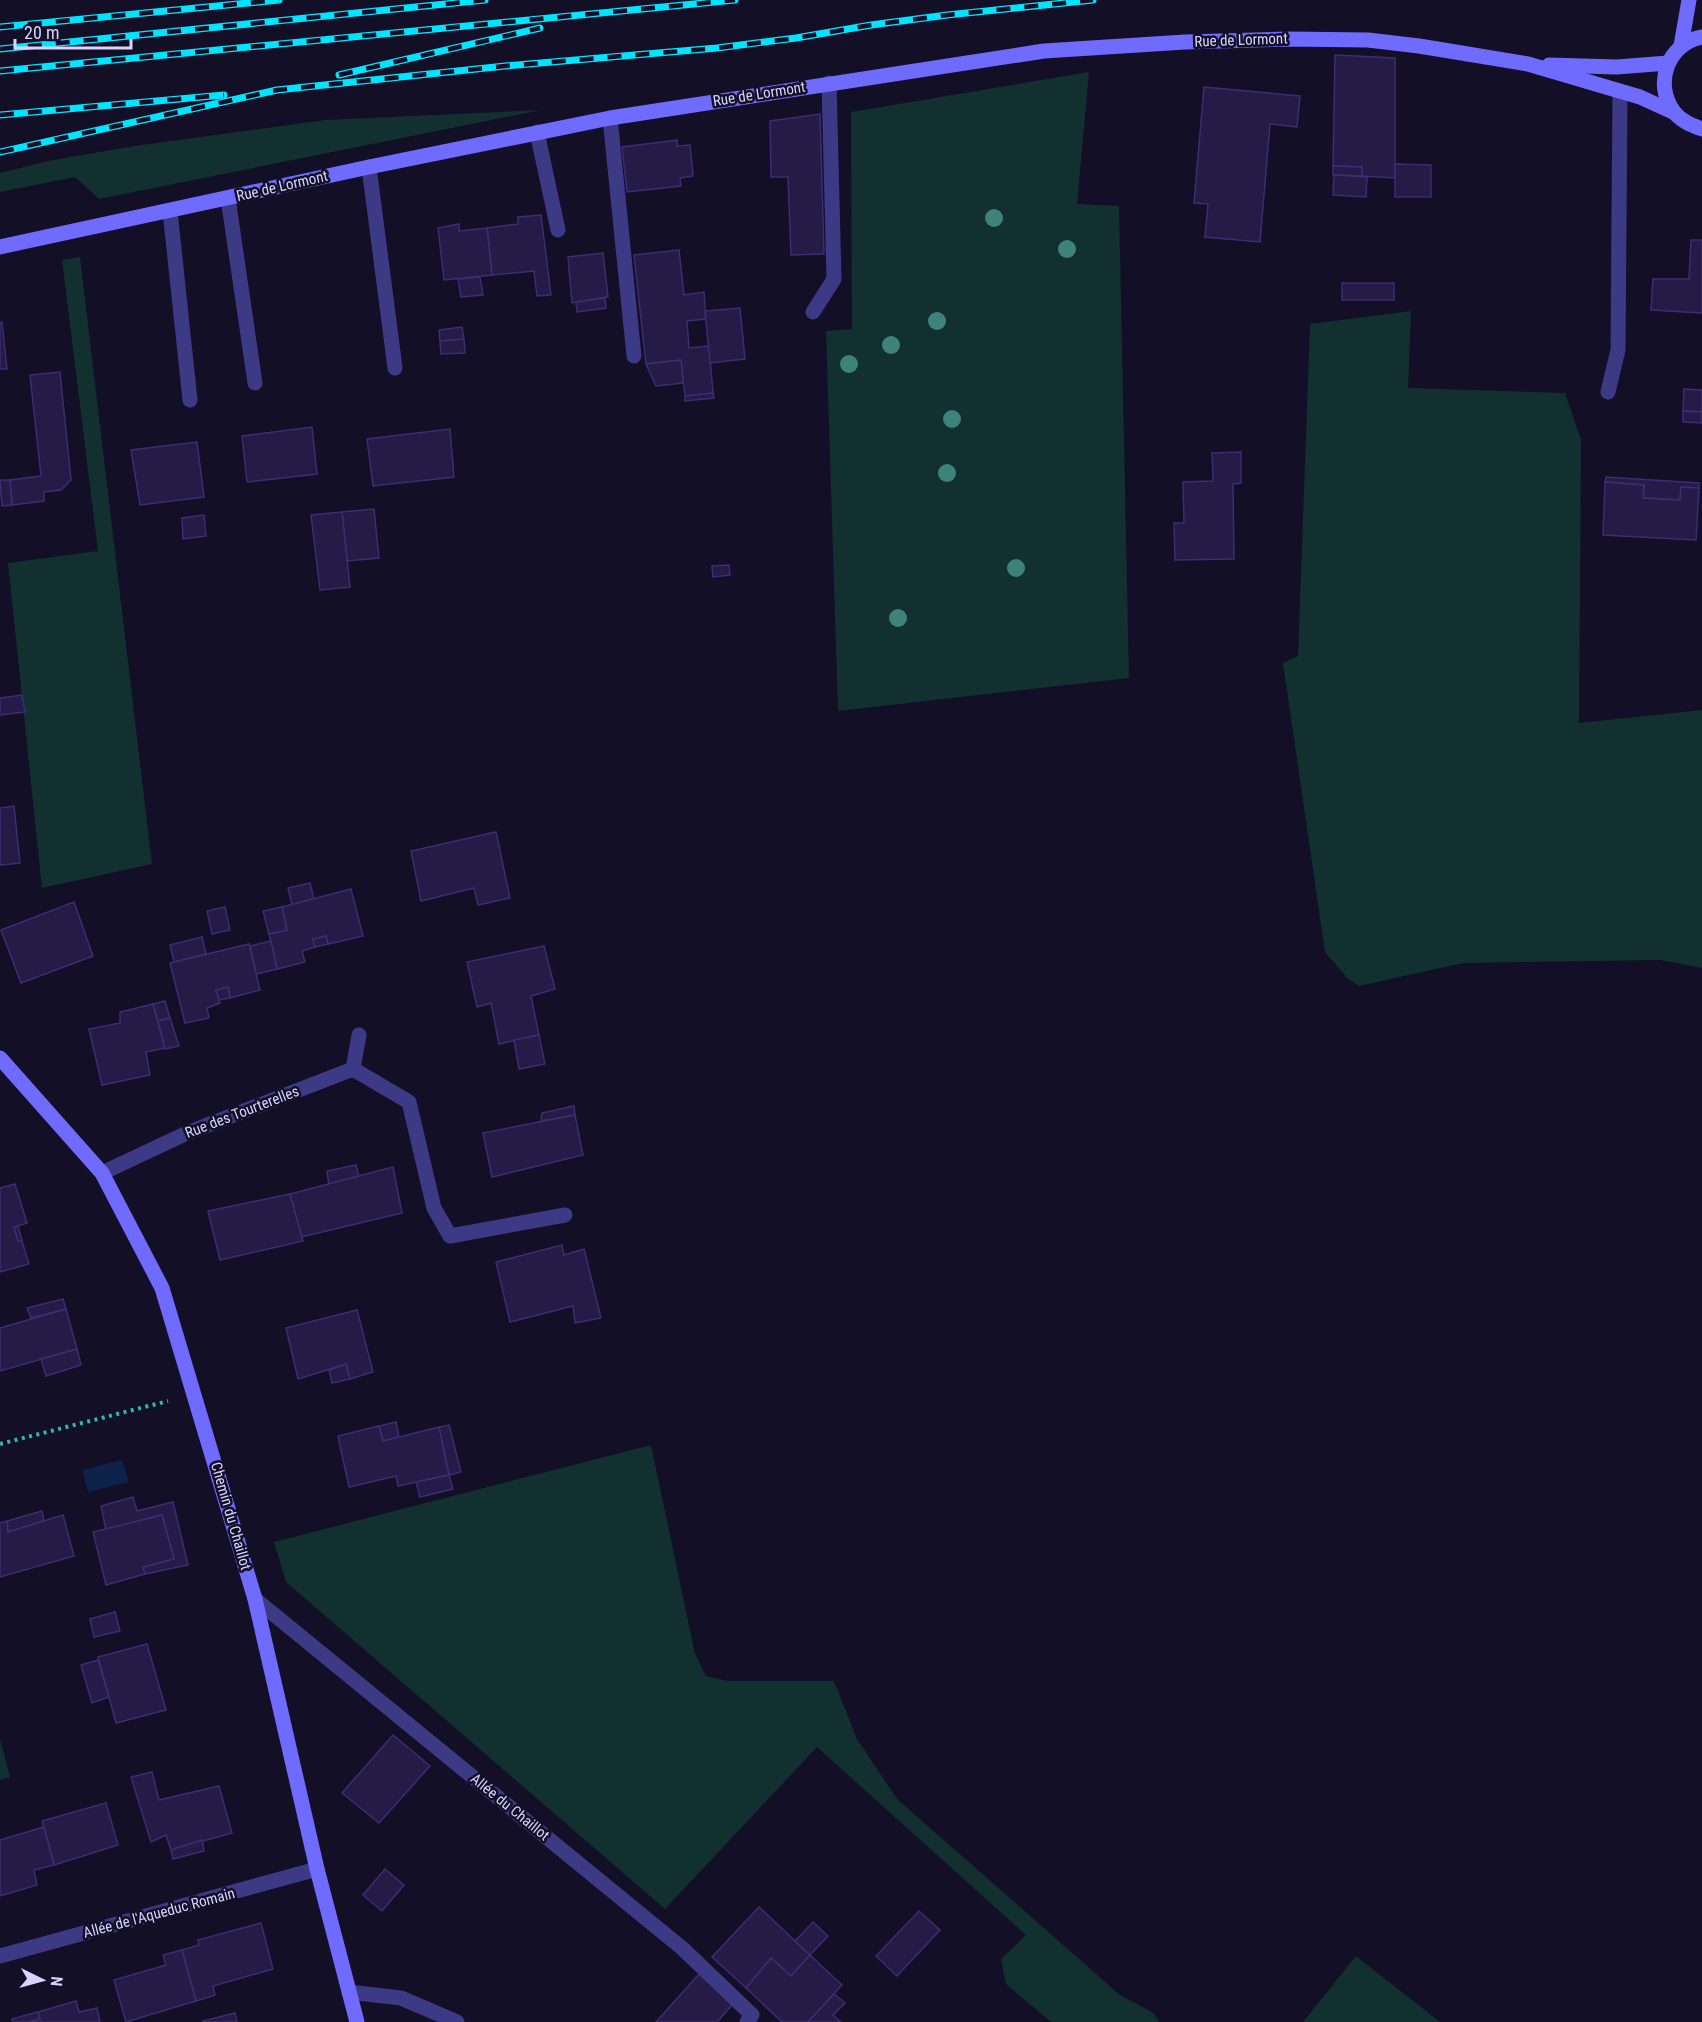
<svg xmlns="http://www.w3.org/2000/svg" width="1702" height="2022" font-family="'Roboto Condensed',sans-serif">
  <rect width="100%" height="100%" fill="#130f26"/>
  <g fill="#12302f">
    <path d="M1089,72L1077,204L1119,206L1129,678L838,711L826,331L852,329L851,112Z"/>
    <path d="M541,110L99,199L75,177L0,192V173L48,161L134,146L325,120Z"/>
    <path d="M80,257L152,864L42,888L8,563L98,551L62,260Z"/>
    <path d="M1411,311L1408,388L1565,393L1581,440L1579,723L1702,710V968L1661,960L1463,963L1359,986L1347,978L1325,952L1283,663L1298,656L1310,324Z"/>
    <path d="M651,1445L695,1654L706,1676L728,1681H834L857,1739L897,1799L1120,1995L1154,2013L1159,2022H1051L1006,1984L1001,1959L1026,1935L817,1747L665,1909L286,1582L274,1542Z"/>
    <path d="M0,1739L10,1777L0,1780Z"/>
    <path d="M1356,1956L1440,2022H1303Z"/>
  </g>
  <path fill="#0c2248" d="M122,1460L129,1482L88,1492L82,1470Z"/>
  <g fill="#241b47" stroke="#3b2d73" stroke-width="1.5">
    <path d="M1335,55L1395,58V178L1362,176V167L1333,166Z"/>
    <path d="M1204,87L1300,96L1297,127L1270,124L1260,242L1205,237L1208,204L1194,203Z"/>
    <path d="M820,114L824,254L791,255L788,177H771L770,121Z"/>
    <path d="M677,140V146L690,145L693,176L680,178L681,186L627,192L622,147Z"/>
    <path d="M1395,164L1431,165V197H1395Z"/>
    <path d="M1333,166L1362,167V176L1333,175Z"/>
    <path d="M1334,175L1367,177L1366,197L1333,195Z"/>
    <path d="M541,215L551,295L537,296L534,271L492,275L487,228L518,224V217Z"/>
    <path d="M459,224V231L487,228L492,275L444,280L438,228Z"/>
    <path d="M1691,240H1702V313L1651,310L1653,279H1689Z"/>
    <path d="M679,250L684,295L704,292L706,319L687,321L689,348L709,346L713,393L685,396L681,360L646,364L634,255Z"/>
    <path d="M603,253L608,297L572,303L568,257Z"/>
    <path d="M480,277L483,295L461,297L458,279Z"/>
    <rect x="1342" y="283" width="52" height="17"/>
    <path d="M605,298L606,308L577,312L576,302Z"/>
    <path d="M740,308L745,359L710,363L705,311Z"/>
    <path d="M2,322L7,369H0V323Z"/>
    <path d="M462,327L464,339L440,341L439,330Z"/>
    <path d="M464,339L465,353L441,354L440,341Z"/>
    <path d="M681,360L683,383L656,386L646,364Z"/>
    <path d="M60,372L71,480L61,490L44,492V501L12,505L10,480L41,476L30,375Z"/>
    <path d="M1684,389L1702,390V412L1683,411Z"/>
    <path d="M713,393L714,398L685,401V396Z"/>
    <path d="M1683,411L1702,412V423L1683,422Z"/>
    <path d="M312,427L317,474L247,482L242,436Z"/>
    <path d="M450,429L454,477L373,486L367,439Z"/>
    <path d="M197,442L204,497L140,505L131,450Z"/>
    <path d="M1241,452V483L1233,484L1234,559L1175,560L1174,523H1184L1183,482L1213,481L1212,453Z"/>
    <path d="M1606,477L1699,483V488L1681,487L1680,500L1643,498L1644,485L1605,482Z"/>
    <path d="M0,480H10L12,505L2,506Z"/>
    <path d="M1605,482L1644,485L1643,498L1680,500L1681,487L1699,488L1696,540L1603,535Z"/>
    <path d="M374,509L379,558L347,561L342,512Z"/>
    <path d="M342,512L350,587L320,590L311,515Z"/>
    <path d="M204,515L206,536L183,539L182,518Z"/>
    <path d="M729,565L730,575L713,577L712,566Z"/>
    <path d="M22,695L25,712L0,715V698Z"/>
    <path d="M14,806L20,863L0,865V808Z"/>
    <path d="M496,832L510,898L478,905L474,888L421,901L411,851Z"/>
    <path d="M310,883L314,899L292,905L288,888Z"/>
    <path d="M351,889L363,936L328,944L326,936L313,939L315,947L302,951L305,962L277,969L269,934L287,930L282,907Z"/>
    <path d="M74,902L93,956L21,983L1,930Z"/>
    <path d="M225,907L230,930L212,934L207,911Z"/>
    <path d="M282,907L287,930L269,934L263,911Z"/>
    <path d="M326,936L328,944L315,947L313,939Z"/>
    <path d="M202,937L206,954L174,962L170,945Z"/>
    <path d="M271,941L277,969L256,974L250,946Z"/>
    <path d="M249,944L260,990L230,998L228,987L216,990L220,1003L207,1008L209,1018L185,1023L170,963Z"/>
    <path d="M544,946L555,989L531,996L539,1035L499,1044L491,1003L477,1007L467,962Z"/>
    <path d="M228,987L230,998L219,1000L216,990Z"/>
    <path d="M165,1001L170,1018L158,1021L153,1004Z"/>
    <path d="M153,1004L165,1048L146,1052L150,1075L102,1085L89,1029L120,1023V1012Z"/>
    <path d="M170,1018L179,1046L165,1049L158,1021Z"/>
    <path d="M539,1035L545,1064L519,1069L514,1040Z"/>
    <path d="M574,1106L575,1115L541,1121L542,1113Z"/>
    <path d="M575,1115L583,1155L492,1177L483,1133Z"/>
    <path d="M356,1165L359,1177L329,1185L327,1171Z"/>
    <path d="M393,1167L402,1213L301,1237L290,1194Z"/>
    <path d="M15,1184L27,1223L14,1227L18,1241H22L29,1264L0,1272V1188Z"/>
    <path d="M290,1194L303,1241L220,1260L208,1211Z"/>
    <path d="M18,1226L22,1241H18L14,1227Z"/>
    <path d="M562,1245L564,1255L584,1249L601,1318L575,1323L573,1306L510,1322L496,1262Z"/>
    <path d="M63,1299L66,1309L31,1318L27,1308Z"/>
    <path d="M66,1309L77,1349L0,1371V1328Z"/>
    <path d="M357,1310L373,1372L350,1379L346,1364L298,1379L286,1328Z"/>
    <path d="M77,1349L81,1365L46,1376L41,1359Z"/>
    <path d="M346,1364L350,1379L332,1383L329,1370Z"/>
    <path d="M396,1422L399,1437L383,1441L379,1426Z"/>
    <path d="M449,1425L461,1472L449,1475L439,1427Z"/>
    <path d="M379,1426L383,1441L439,1427L449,1475L398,1486L396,1476L349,1487L338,1436Z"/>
    <path d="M449,1475L453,1489L420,1497L416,1482Z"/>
    <path d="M133,1497L137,1511L173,1502L188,1565L145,1574L143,1567L174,1559L162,1515L106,1530L101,1506Z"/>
    <path d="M42,1511L44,1521L8,1532L7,1521Z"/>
    <path d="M63,1515L74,1556L0,1577V1523L7,1521L8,1532Z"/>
    <path d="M162,1515L174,1559L143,1567L145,1574L106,1585L93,1532Z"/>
    <path d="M115,1612L120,1631L94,1637L90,1619Z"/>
    <path d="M147,1644L166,1710L116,1723L98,1657Z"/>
    <path d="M98,1660L109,1697L92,1703L81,1665Z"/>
    <path d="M393,1735L430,1766L379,1823L342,1793Z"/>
    <path d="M152,1772L159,1800L219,1786L232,1833L171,1850L166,1835L151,1842L131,1777Z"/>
    <path d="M106,1803L118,1845L54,1865L42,1821Z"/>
    <path d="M44,1827L54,1865L34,1870L37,1885L0,1896V1840Z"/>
    <path d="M202,1840L204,1851L173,1859L171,1850Z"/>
    <path d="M385,1869L404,1885L382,1911L363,1895Z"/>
    <path d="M759,1907L810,1955L791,1976L771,1958L746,1988L712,1957Z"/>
    <path d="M919,1911L940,1930L897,1976L876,1956Z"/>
    <path d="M813,1922L828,1936L810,1955L795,1941Z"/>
    <path d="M261,1923L273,1969L213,1986L215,1995L196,2001L182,1950L199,1945L198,1940Z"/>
    <path d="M182,1950L196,2001L126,2022L114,1980L166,1965L163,1955Z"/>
    <path d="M810,1955L842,1985L808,2022H782L746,1988L771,1958L791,1976Z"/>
    <path d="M699,1974L733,2004L717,2022H656Z"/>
    <path d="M834,1994L845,2003L833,2015L841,2022H808Z"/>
    <path d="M76,2001L79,2012L97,2008L100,2022H28L40,2019L38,2012Z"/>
    <path d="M38,2012L40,2019L28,2022H13L12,2019Z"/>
    <path d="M235,2013L237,2022H203V2021Z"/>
  </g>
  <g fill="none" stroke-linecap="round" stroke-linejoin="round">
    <path stroke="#2fb8b0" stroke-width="4" stroke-dasharray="3 4.5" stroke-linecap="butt" d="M0,1444L168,1401"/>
    <g stroke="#3d3a85" stroke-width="15">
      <path d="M610,118L634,356"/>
      <path d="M537,132L558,230"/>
      <path d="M369,167L395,368"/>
      <path d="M228,198L255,383"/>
      <path d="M170,211L190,400"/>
      <path d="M813,312L834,279L829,83"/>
      <path d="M1608,392L1618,350L1620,92"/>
      <path d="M353,1069L409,1102L434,1208L450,1236L565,1215"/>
      <path d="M349,1992L401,1998L457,2022"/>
    </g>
    <g stroke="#3d3a85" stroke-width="15">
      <path d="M102,1173L187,1133L353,1069L359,1035"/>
      <path d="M255,1599L682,1948L752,2015L747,2022"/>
      <path d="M0,1956L317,1869"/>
    </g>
    <g stroke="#6f6bff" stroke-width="15">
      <path d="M1702,37C1668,43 1653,84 1674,112C1681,121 1691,125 1702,129"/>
      <path d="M1681,46L1689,0"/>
      <path d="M1549,65L1617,67L1668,63"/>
      <path d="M0,247L369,167L610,118L1044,51L1185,42L1288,39L1368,40L1419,46L1528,64L1640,97L1675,113"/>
      <path d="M0,1058L102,1173L162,1288L255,1599L317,1869L357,2022"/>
    </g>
    <defs>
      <g id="rail">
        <path d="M0,27L279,0"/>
        <path d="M0,49L485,0"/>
        <path d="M0,71L735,0"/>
        <path d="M339,75L540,28"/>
        <path d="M0,115L224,95"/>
        <path d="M0,152L277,90L505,66L717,48L796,38L871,25L947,15L1093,0"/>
      </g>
    </defs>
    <use href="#rail" stroke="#00e5ff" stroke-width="7"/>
    <use href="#rail" stroke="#130f26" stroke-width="4.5" stroke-dasharray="14" stroke-linecap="butt"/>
  </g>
  <g fill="#3d827b">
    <circle cx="994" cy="218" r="9"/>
    <circle cx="1067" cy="249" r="9"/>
    <circle cx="937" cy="321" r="9"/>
    <circle cx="891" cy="345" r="9"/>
    <circle cx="849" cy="364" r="9"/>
    <circle cx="952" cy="419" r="9"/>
    <circle cx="947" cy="473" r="9"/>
    <circle cx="1016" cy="568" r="9"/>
    <circle cx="898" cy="618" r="9"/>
  </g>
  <g text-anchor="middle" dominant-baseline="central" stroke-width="5" stroke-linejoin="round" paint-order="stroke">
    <g font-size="15" fill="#d9d4ff" stroke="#130f26">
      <text transform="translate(1241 40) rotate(-2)">Rue de Lormont</text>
      <text transform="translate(759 94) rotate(-9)">Rue de Lormont</text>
      <text transform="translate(282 186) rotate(-13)">Rue de Lormont</text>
      <text transform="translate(242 1112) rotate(-21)">Rue des Tourterelles</text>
      <text transform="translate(231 1516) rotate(74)">Chemin du Chaillot</text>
      <text transform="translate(510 1807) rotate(39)">Allée du Chaillot</text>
      <text transform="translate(159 1913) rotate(-15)">Allée de l'Aqueduc Romain</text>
    </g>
  </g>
  <g transform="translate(42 1980) rotate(95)" stroke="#130f26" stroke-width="4.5" paint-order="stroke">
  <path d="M0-4.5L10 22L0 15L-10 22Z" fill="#d9d4ff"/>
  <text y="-9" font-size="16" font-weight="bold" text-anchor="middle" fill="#d9d4ff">N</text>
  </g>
  <path d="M15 39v9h116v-9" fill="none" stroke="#d9d4ff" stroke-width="3"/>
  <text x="24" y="39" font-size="18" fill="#d9d4ff" stroke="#130f26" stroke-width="4.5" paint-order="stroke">20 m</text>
</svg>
